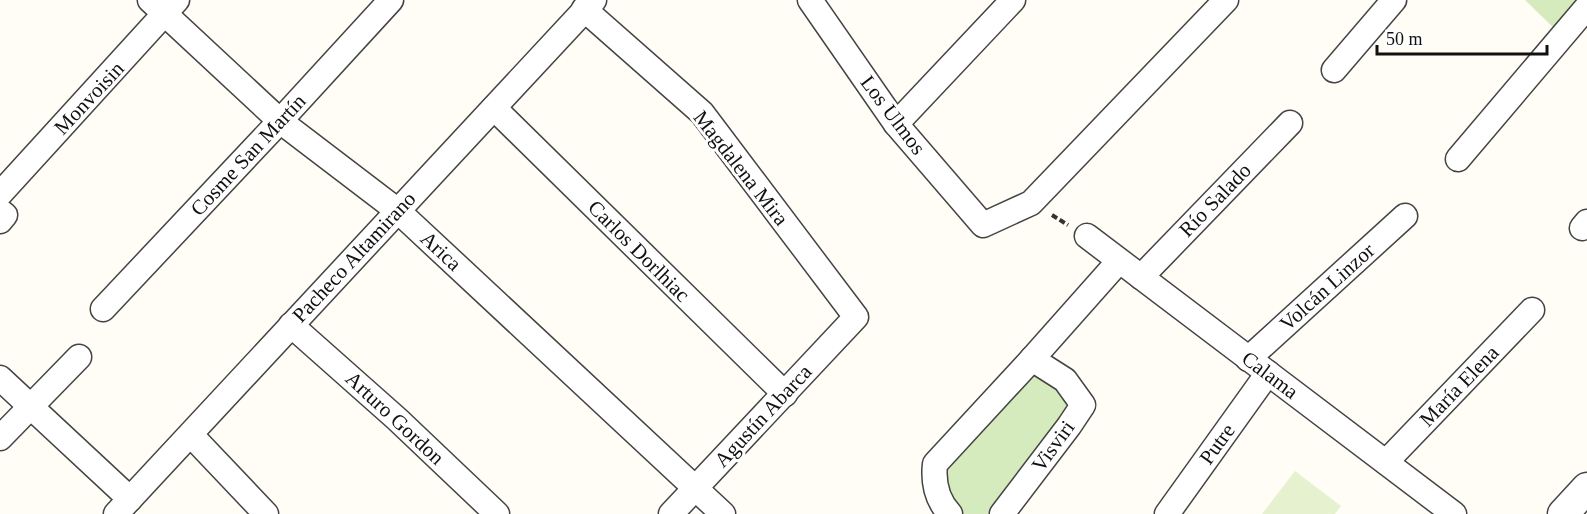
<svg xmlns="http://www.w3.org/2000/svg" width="1587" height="514" font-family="'Times New Roman',serif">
  <rect width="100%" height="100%" fill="#fffdf5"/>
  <g fill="#d5ebbd">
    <path d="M1525,0H1587L1562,36Z"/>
    <path d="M1033,372L1065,380L1075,404L999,514H950L935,464Z"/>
  </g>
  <path fill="#e6f2cf" d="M1295,471L1341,506L1335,514H1262Z"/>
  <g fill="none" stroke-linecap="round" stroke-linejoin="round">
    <defs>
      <g id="minor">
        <path d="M150,0L280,121L398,211L723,514"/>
        <path d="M810,0L896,124L983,225L1031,203L1226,0"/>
        <path d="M584,9L702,113L856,317L671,514"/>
        <path d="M1334,70L1394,0"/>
        <path d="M494,108L785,394"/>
        <path d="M896,124L1013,0"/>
        <path d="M1458,159L1587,7"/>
        <path d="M0,194L177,0"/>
        <path d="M0,211L5,215L0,221"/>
        <path d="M1582,228L1587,222"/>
        <path d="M1087,236L1454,514"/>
        <path d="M1141,277L1290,123"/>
        <path d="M103,309L280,121L391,0"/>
        <path d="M291,325L397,419L497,514"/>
        <path d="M1248,359L1405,216"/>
        <path d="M0,378L130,499"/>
        <path d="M191,435L266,514"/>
        <path d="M0,438L79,357"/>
        <path d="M1386,462L1532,310"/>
        <path d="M116,514L594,0"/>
        <path d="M950,514C937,500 933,482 935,464L1032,359L1119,261"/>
        <path d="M1002,514L1069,426L1083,405L1065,380L1032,359"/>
        <path d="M1167,514L1268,373"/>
      </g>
      <path id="tertiary" d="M1563,514L1587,488"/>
    </defs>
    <use href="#minor" stroke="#444" stroke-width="27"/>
    <use href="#tertiary" stroke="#444" stroke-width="33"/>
    <path stroke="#333" stroke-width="4" stroke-dasharray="6 3" stroke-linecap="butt" d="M1052,215L1068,225"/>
    <use href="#minor" stroke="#fff" stroke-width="24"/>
    <use href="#tertiary" stroke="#fff" stroke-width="30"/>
  </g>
  <g text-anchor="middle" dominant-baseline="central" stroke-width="6" stroke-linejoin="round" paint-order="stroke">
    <g font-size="21" fill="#111" stroke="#fff">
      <text transform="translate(89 98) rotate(-47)">Monvoisin</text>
      <text transform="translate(893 115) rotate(53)">Los Ulmos</text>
      <text transform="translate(248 155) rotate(-47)">Cosme San Martín</text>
      <text transform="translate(741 168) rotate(52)">Magdalena Mira</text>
      <text transform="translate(1215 200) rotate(-46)">Río Salado</text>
      <text transform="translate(441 251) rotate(43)">Arica</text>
      <text transform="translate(639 251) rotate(45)">Carlos Dorlhiac</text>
      <text transform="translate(354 257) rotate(-47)">Pacheco Altamirano</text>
      <text transform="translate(1327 287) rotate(-42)">Volcán Linzor</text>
      <text transform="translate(1270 375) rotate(37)">Calama</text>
      <text transform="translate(1459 386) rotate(-46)">María Elena</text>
      <text transform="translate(763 416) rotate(-47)">Agustín Abarca</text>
      <text transform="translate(395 418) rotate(43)">Arturo Gordon</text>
      <text transform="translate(1217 444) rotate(-54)">Putre</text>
      <text transform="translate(1053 446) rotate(-54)">Visviri</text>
    </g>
  </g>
  <path d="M1377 45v9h170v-9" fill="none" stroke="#111111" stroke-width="3"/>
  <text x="1386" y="45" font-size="18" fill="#111111" stroke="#ffffff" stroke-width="4.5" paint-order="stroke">50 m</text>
</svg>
